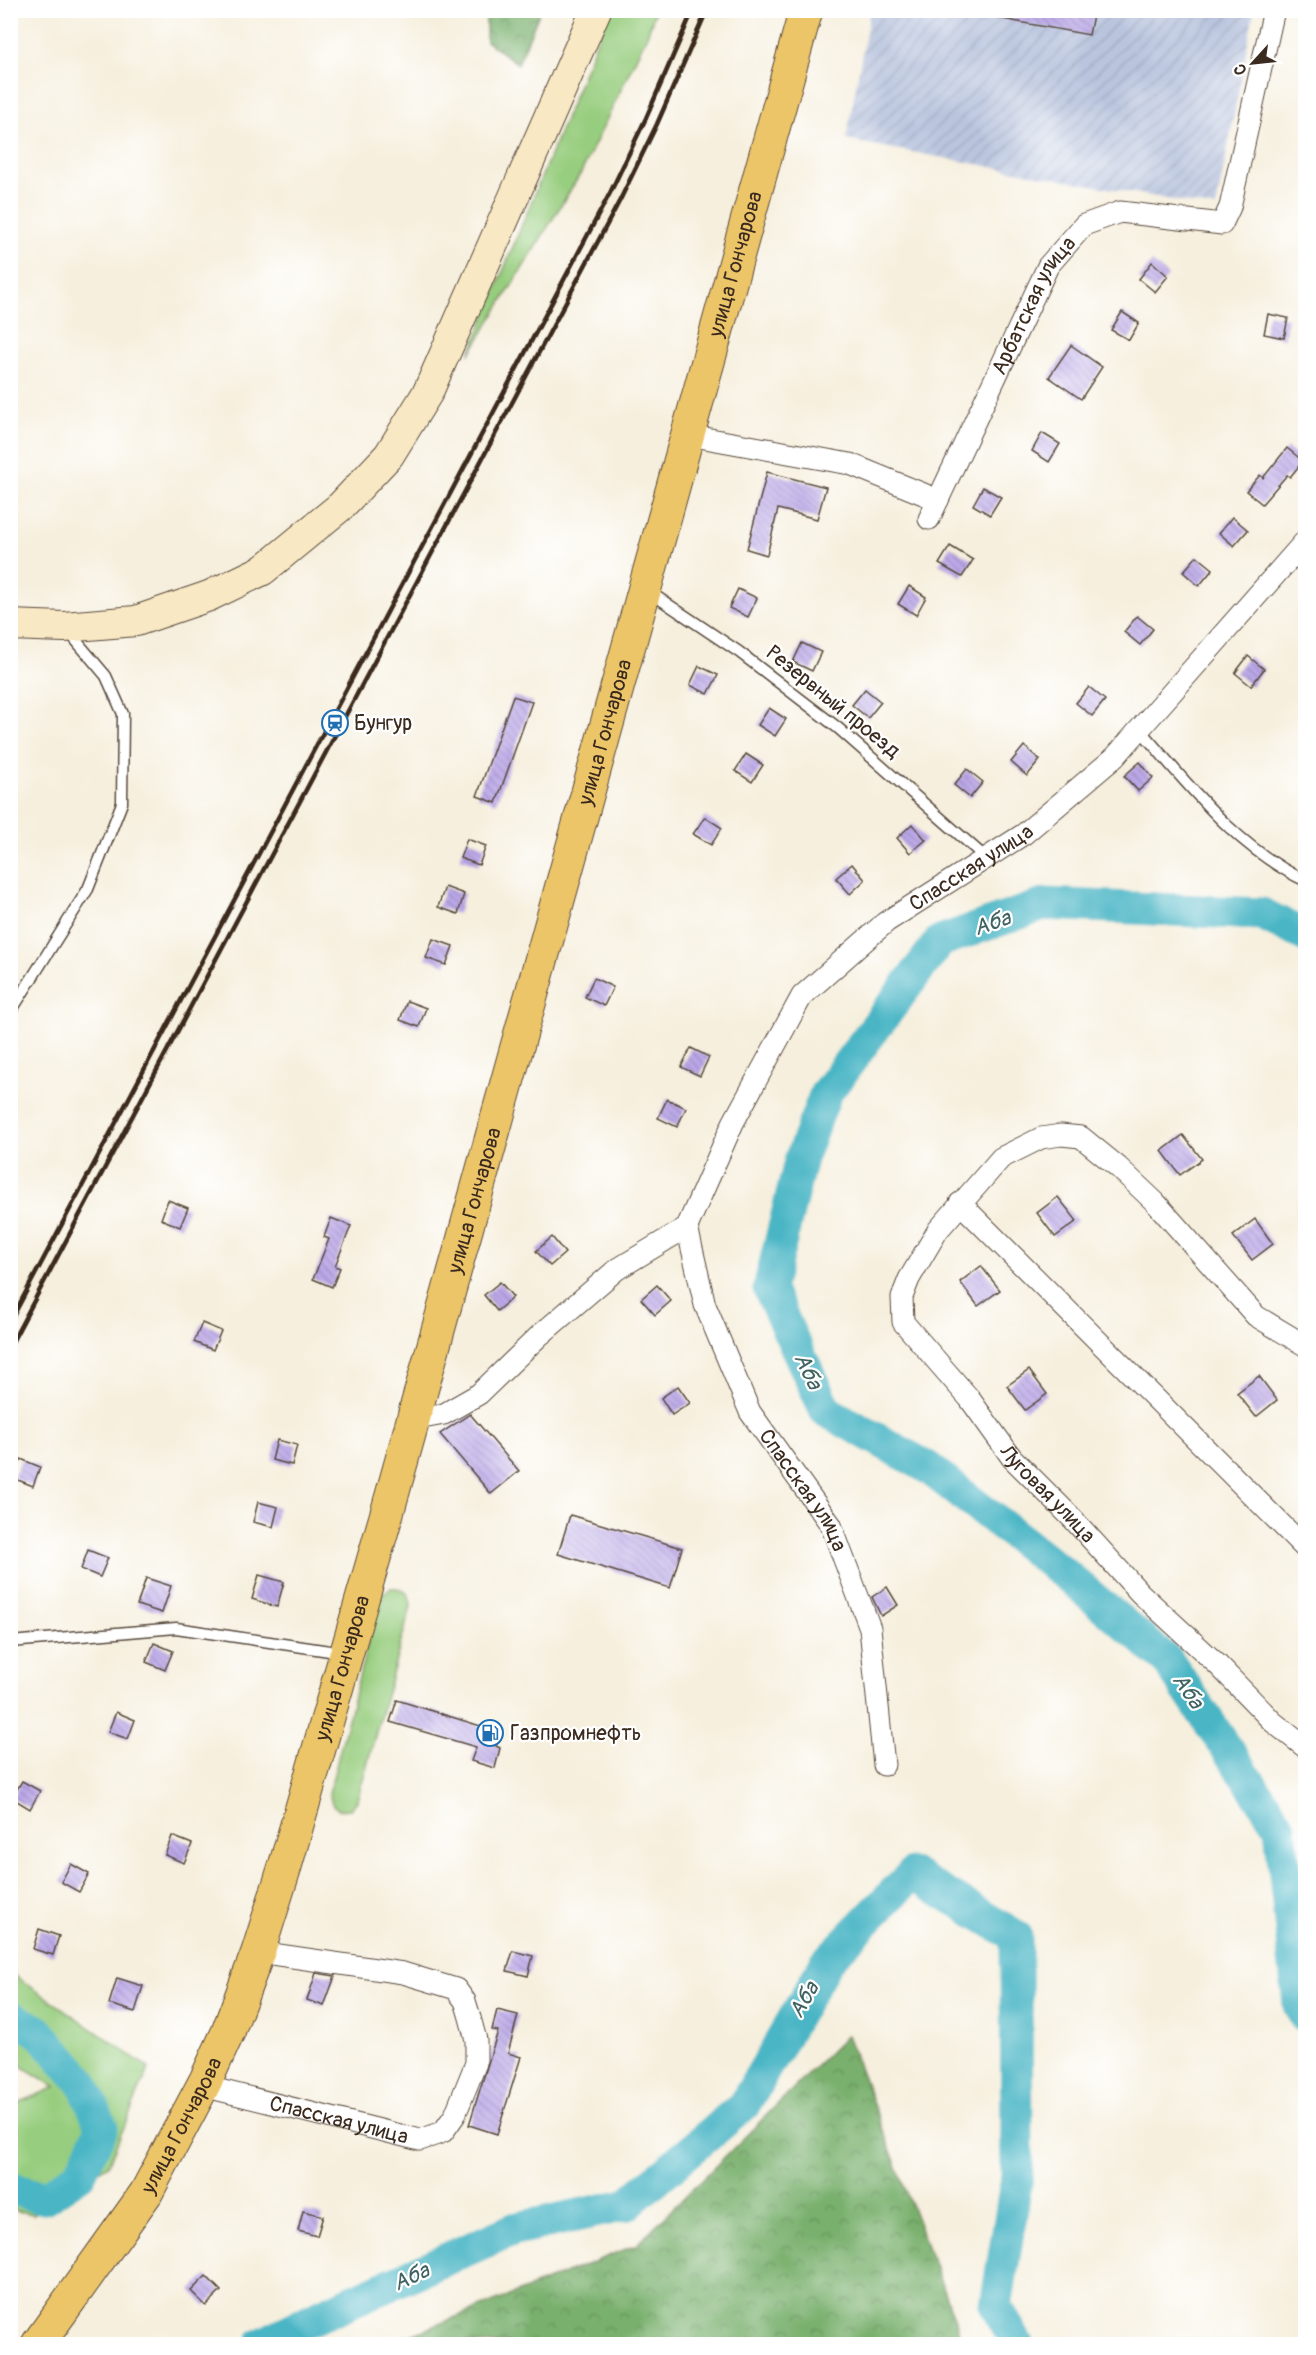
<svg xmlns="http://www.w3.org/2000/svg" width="1316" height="2355" font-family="Pangolin,sans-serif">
  <defs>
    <pattern id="industrial-furrows" width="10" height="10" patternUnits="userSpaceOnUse" patternTransform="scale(1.5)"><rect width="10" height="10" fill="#b9c5de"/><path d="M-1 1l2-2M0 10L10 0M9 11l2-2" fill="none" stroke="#a0a9be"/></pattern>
    <pattern id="forest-crowns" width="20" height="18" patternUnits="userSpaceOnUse" patternTransform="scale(1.5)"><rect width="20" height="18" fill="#79b06d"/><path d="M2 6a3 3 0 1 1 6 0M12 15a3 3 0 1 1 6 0" fill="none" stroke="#648f59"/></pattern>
    <pattern id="building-back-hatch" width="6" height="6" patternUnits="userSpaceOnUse" patternTransform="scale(1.5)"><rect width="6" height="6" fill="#bba8e9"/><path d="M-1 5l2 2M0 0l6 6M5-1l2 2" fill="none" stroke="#9989bc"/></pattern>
  </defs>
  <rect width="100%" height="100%" fill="#fff"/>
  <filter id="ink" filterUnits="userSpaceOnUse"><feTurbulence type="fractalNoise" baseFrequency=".0167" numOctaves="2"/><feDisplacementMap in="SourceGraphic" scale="12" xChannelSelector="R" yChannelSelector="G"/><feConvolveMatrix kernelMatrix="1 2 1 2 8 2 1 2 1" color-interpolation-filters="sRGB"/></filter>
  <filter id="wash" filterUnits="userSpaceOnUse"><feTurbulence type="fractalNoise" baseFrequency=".008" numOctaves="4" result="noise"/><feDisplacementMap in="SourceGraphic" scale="24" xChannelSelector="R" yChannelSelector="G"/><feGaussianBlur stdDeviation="1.35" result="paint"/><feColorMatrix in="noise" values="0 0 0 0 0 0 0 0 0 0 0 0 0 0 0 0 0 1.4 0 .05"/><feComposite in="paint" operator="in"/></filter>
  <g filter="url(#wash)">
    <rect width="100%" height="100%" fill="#f6efdd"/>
    <path fill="url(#industrial-furrows)" d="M870,11H1254L1216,208L846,140Z"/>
    <g fill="#97cd7e" stroke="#697c4e" stroke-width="1.5">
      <path d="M609,11H655L648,33L581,173L469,355Z"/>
      <path d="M391,1588C404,1587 410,1594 411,1606L357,1801L350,1809L339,1810L332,1804L329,1793L380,1595Z"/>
      <path d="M11,1973L149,2068L108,2165L34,2214L11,2210V2106L56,2087L11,2060Z"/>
    </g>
    <g fill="url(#forest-crowns)" stroke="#5a6d46" stroke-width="1.5">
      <path d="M486,11H540L518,64L486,41Z"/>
      <path d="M847,2035L964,2344H389L636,2245Z"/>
    </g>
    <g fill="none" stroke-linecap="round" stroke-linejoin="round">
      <g stroke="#48b5c5" stroke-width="33">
        <path d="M1306,936L1262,914L1046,904L940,941L826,1093L801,1158L769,1289L826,1411L927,1467L1071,1579L1167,1660L1280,1827L1299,2005L1306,2018"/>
        <path d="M10,2017L38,2031L83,2083L102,2128L80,2174L44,2198L10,2188"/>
        <path d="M262,2344L314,2318L514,2229L626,2205L744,2105L827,1961L912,1874L1016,1936L1017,2177L996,2306L1017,2344"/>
      </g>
    </g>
    <g id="blocks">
      <g fill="url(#building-back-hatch)">
        <path d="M997,10H1094L1089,35L997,18Z"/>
        <path d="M1152,262L1168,276L1155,292L1139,279Z"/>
        <path d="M1122,312L1139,323L1129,340L1111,330Z"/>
        <path d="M1268,314L1288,318L1284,338L1264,334Z"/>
        <path d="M1071,345L1102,367L1081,399L1049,377Z"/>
        <path d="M1042,433L1060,444L1049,462L1032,451Z"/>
        <path d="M1287,448L1303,461L1290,477L1287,475L1262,504L1246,491L1260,475L1263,478Z"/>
        <path d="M767,472L826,487L817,519L778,509L767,555L747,549Z"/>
        <path d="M983,487L1001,497L990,515L973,505Z"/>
        <path d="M1232,517L1248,530L1234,546L1219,533Z"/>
        <path d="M950,546L973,560L962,577L939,564Z"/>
        <path d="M1197,556L1213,569L1199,586L1183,572Z"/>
        <path d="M909,586L926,597L916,615L898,604Z"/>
        <path d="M738,589L757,598L748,617L729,608Z"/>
        <path d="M1137,616L1153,629L1140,645L1124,632Z"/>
        <path d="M802,643L821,652L812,671L793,662Z"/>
        <path d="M1248,656L1264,669L1251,686L1235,673Z"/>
        <path d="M699,666L718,675L708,694L690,685Z"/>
        <path d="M1089,687L1105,700L1092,716L1076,703Z"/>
        <path d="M865,689L881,702L868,718L852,705Z"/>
        <path d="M513,696L532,702L496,803L477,796Z"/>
        <path d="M769,708L786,719L775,736L758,725Z"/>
        <path d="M1024,746L1040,760L1027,776L1011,762Z"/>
        <path d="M746,754L763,765L752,782L735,771Z"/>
        <path d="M1140,762L1153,778L1138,791L1124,776Z"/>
        <path d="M967,769L983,782L970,798L954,785Z"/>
        <path d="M705,817L722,828L711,845L693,834Z"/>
        <path d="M912,824L926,840L910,853L897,838Z"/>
        <path d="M467,839L486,846L479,865L460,858Z"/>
        <path d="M852,864L865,880L850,894L836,878Z"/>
        <path d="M445,887L464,894L458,914L438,907Z"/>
        <path d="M433,939L453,946L446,965L426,958Z"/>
        <path d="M594,978L613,987L604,1006L585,997Z"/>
        <path d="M407,1001L426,1008L419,1027L400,1020Z"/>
        <path d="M691,1048L709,1057L700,1076L681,1067Z"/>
        <path d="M667,1099L686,1108L677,1127L658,1118Z"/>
        <path d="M1183,1135L1202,1159L1180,1175L1162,1151Z"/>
        <path d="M1058,1197L1077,1221L1055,1237L1037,1213Z"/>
        <path d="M168,1200L188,1208L180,1227L161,1219Z"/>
        <path d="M331,1218L351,1226L335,1266L340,1268L332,1287L313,1279L329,1239L324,1237Z"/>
        <path d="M1255,1219L1273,1244L1252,1260L1233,1236Z"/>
        <path d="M552,1237L565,1253L550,1266L536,1251Z"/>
        <path d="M981,1266L1000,1290L978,1306L960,1282Z"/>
        <path d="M500,1282L513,1297L497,1311L484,1295Z"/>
        <path d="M657,1285L671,1301L655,1315L641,1299Z"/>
        <path d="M202,1323L221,1331L213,1350L194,1342Z"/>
        <path d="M1029,1370L1047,1394L1025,1410L1007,1386Z"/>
        <path d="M1259,1376L1277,1400L1256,1417L1237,1393Z"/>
        <path d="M678,1386L690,1403L672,1415L661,1398Z"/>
        <path d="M470,1414L519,1471L491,1494L440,1434Z"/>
        <path d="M277,1440L297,1445L292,1465L272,1460Z"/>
        <path d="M21,1459L40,1467L33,1486L13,1478Z"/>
        <path d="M258,1502L278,1507L273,1527L253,1522Z"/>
        <path d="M570,1515L682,1548L670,1588L558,1554Z"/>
        <path d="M88,1550L108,1558L100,1577L81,1569Z"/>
        <path d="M259,1575L284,1582L277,1607L252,1599Z"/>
        <path d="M146,1578L171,1586L162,1613L137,1605Z"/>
        <path d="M887,1587L898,1605L881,1616L872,1597Z"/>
        <path d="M154,1643L173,1651L165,1670L146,1662Z"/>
        <path d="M397,1700L500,1732L496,1746L500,1748L495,1768L471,1761L476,1747L390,1722Z"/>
        <path d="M116,1712L135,1720L128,1739L108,1732Z"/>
        <path d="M22,1781L40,1791L30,1809L12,1798Z"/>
        <path d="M172,1836L192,1844L184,1863L165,1855Z"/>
        <path d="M71,1864L89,1874L79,1892L61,1882Z"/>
        <path d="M39,1929L59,1936L53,1955L33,1949Z"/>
        <path d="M513,1951L533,1956L528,1976L507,1971Z"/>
        <path d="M316,1973L335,1976L324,2006L307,2000Z"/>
        <path d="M117,1978L143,1986L135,2012L109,2004Z"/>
        <path d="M497,2010L518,2015L508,2053L521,2057L497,2134L469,2125L498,2031L492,2030Z"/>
        <path d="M303,2211L323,2216L317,2236L298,2231Z"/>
        <path d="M206,2276L221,2291L206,2306L191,2291Z"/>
      </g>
    </g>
  </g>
  <g filter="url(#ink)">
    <use href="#blocks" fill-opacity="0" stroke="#57483b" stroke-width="1.5"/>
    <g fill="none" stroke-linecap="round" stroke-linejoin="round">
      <defs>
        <g id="lane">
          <path d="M648,591L739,652L838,728L987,859"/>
          <path d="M1140,730C1191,787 1235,847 1306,881"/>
          <path d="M10,1013L88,889L122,803L123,714L106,676L68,631"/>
          <path d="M10,1642L176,1628L343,1653"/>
        </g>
        <g id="street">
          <path d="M688,435L850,464L938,500"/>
          <path id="s1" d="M929,519L1048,266L1084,225L1120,212L1222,224L1230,207L1274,10"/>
          <path d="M960,1203L1306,1549"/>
          <path id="s2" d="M687,1227L705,1305L750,1412L831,1525L870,1628L884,1765"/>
          <path id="s3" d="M1306,1346L1256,1316L1155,1202L1118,1167L1081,1137L1061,1135L1041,1138L1001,1158L938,1230L909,1279L902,1297L903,1322L969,1398L1012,1458L1072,1518L1140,1593L1218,1665L1273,1722L1306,1748"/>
          <path id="s4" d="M412,1420L444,1414L479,1394L539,1336L616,1270L687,1227L733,1123L802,996L886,922L1024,834L1115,757L1306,540"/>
          <path id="s5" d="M203,2086L420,2140L443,2132L455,2115L476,2063V2040L469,2014L465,2001L456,1989L403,1973L258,1952"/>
        </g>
        <path id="secondary" d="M10,625L64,627L136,621L209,596L263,570L341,506L389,455L428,392L596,10"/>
        <g id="primary">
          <path id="s6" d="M38,2344L146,2193L206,2080L228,2032L258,1952L286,1863L389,1506L806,10"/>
        </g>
      </defs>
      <use href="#lane" stroke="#57483b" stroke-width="13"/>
      <use href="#street" stroke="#57483b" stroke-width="23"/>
      <use href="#secondary" stroke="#57483b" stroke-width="32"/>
      <use href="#primary" stroke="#57483b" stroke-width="35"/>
      <use href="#lane" stroke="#fff" stroke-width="10"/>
      <use href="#street" stroke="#fff" stroke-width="21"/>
      <use href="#secondary" stroke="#f8e8c3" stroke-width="30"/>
      <use href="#primary" stroke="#edc569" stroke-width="33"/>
      <g stroke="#3b2a1e" stroke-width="4.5">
        <path d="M10,1322L610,193L646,118L693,10"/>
        <path d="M10,1346L620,200L657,124L707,10"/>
      </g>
    </g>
  </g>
  <defs>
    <symbol id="station-ring" viewBox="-11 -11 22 22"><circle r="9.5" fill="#fff" stroke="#1f6fb2" stroke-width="1.5"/><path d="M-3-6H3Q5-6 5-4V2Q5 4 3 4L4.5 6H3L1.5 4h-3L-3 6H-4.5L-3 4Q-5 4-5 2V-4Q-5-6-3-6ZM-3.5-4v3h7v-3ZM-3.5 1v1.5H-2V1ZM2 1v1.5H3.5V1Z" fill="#1f6fb2"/></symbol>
    <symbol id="fuel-ring" viewBox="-11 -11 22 22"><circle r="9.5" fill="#fff" stroke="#1f6fb2" stroke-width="1.5"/><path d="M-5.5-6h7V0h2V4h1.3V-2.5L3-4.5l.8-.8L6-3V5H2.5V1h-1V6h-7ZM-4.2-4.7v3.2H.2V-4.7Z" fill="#1f6fb2"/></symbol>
  </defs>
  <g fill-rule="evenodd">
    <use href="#station-ring" x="320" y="708" width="30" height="30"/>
    <use href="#fuel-ring" x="475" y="1718" width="30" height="30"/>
  </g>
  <g text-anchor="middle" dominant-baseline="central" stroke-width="4.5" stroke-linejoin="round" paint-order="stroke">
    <g font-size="21" fill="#3b2a1e" stroke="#fff">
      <text stroke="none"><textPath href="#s6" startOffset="2206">улица Гончарова</textPath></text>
      <text stroke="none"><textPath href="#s1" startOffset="238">Арбатская улица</textPath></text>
      <text transform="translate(833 702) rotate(39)">Резервный проезд</text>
      <text stroke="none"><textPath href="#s6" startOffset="1720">улица Гончарова</textPath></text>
      <text stroke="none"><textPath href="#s4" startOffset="812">Спасская улица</textPath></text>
      <text stroke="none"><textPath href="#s6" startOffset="1234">улица Гончарова</textPath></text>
      <text stroke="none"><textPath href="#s2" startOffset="291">Спасская улица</textPath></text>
      <text stroke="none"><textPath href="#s3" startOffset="816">Луговая улица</textPath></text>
      <text stroke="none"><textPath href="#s6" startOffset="748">улица Гончарова</textPath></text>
      <text stroke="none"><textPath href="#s5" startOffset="140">Спасская улица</textPath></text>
      <text stroke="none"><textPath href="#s6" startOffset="262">улица Гончарова</textPath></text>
    </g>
    <g font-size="21" fill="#3b2a1e" stroke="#fff" text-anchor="start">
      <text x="354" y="723">Бунгур</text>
      <text x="510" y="1733">Газпромнефть</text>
    </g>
    <g font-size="22" font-style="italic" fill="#406261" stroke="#fff">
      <text transform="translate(992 923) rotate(-19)">Аба</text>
      <text transform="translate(808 1371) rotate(65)">Аба</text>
      <text transform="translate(1188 1691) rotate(56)">Аба</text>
      <text transform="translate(804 2000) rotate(-60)">Аба</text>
      <text transform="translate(411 2277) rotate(-25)">Аба</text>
    </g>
  </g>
  <rect width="1316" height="2355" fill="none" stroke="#fff" stroke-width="36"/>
  <g transform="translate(1253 63) rotate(243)" stroke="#ffffff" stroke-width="4.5" paint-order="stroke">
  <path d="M0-4.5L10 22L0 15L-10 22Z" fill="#3b2a1e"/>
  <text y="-9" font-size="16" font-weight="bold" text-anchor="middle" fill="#3b2a1e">С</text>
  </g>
</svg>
